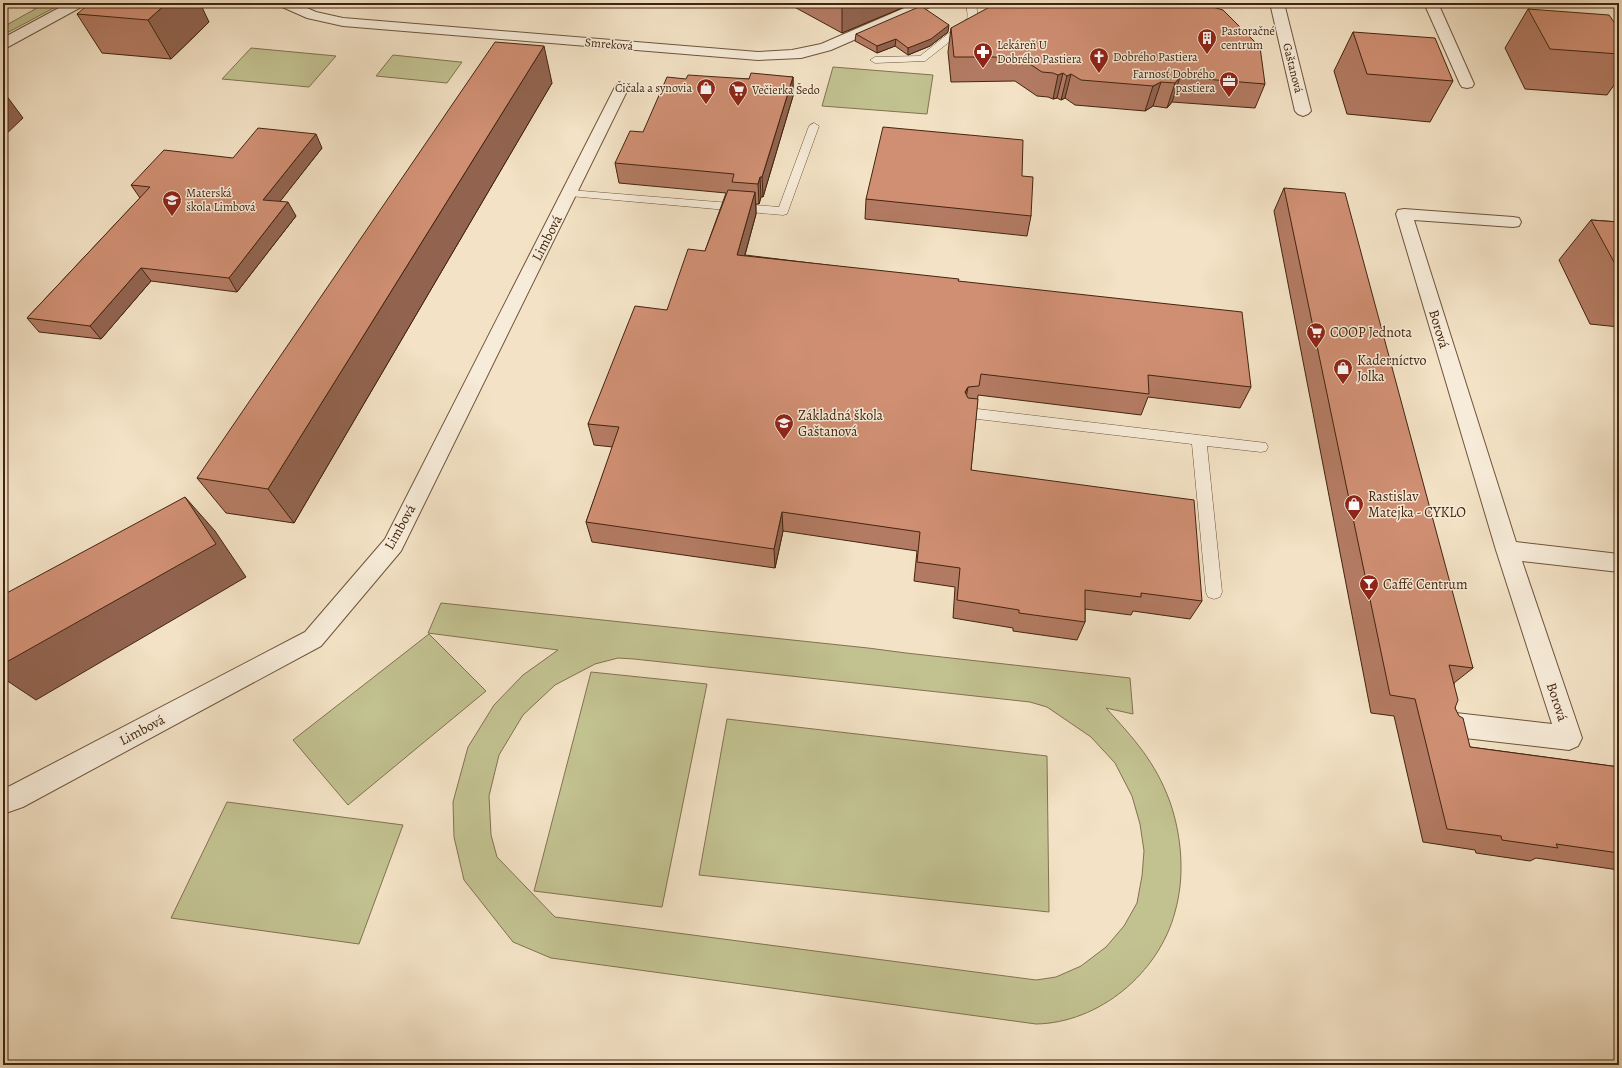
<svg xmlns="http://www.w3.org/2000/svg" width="1622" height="1068" font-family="Alegreya,serif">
  <rect width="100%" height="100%" fill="#f3e2c5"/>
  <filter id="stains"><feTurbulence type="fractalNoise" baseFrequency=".005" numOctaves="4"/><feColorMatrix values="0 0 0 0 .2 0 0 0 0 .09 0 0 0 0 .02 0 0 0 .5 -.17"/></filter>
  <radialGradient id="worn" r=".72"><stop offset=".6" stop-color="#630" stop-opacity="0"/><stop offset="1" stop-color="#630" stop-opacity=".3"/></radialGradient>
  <g fill="#c2c190" stroke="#827250" fill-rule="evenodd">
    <path d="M3,3H63L3,35V27L37,8L3,6Z"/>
    <path d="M251,48L336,56L309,87L222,79Z"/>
    <path d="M393,55L460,62H462L447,83L376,76Z"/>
    <path d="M833,67L933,75L927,114L822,106Z"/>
    <path d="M441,603L868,648L906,653L1130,678L1133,714L1106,708C1134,739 1155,761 1170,802C1182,837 1185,877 1175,912C1159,973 1099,1023 1036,1024L551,958L513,942L464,880L454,837L453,802L468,747L494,705L523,675L558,650L428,633ZM618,658L634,659L1030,702L1047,707L1091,737L1115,763L1132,796L1140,824L1144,851L1142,876L1137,903L1124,926L1106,947L1081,966L1056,977L1036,980L555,917L497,857L491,835L489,796L499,755L523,715L555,685L595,664Z"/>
    <path d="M429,634L486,691L348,805L293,740Z"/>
    <path d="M591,672L707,684L662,907L534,891Z"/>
    <path d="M727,719L1047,756L1049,912L699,875Z"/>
    <path d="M227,802L403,825L359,944L171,918Z"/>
  </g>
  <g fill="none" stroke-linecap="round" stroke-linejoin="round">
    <defs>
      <g id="service">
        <path d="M966,3H976L978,19L976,21L925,61L875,63L870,60L875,57L920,56L968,18Z"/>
        <path d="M814,123L819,126L787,214L783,215L570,196L566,195L564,193L566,191L570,190L779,207L809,126Z"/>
        <path d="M969,408L1266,443L1268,447L1266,451L1261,452L1207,446L1222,592L1220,597L1214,599L1208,597L1206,592L1192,444L969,418L964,417L962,413L964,409Z"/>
      </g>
      <g id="minor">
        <path d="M68,3H85L83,6L8,47L3,48V38Z"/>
        <path d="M278,3H296L316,12L343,18L758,52L792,50L821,44L916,3H934L932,6L831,50L801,58L758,60L343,26L307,18L280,6Z"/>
        <path d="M1270,3H1284L1311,111L1308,114L1303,116L1298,114L1295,111Z"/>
        <path d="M1424,3H1438L1474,84L1472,87L1467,88L1462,87L1460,84Z"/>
        <path d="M622,83L627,84L629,87L401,551L321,646L23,807L3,814V788L10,786L305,632L385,539L615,87L617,84Z"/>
        <path d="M1404,209L1513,217L1519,218L1521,222L1519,226L1513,227L1414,220L1516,542L1619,554V572L1522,561L1582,738L1578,746L1569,750L1447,736L1438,732L1434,724L1438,716L1447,712L1552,724L1496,550L1396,214L1398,210Z"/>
      </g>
    </defs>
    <use href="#service" stroke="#6f543c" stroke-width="1"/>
    <use href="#minor" stroke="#6f543c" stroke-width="2"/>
    <use href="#service" fill="#f7ecd9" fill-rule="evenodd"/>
    <use href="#minor" fill="#f7ecd9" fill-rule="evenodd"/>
  </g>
  <g fill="#b37b63" stroke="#43240f">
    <path d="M787,3H909V5L842,33Z"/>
    <path d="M1528,9L1619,29V78L1607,95L1525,89L1505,48Z"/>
    <path d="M77,14L209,22L171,59L102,53Z"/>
    <path d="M951,28L1265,84L1255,108L1172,102L1167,108L1153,106L1145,111L1075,105L1065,98L1061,100L1057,98L1053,99L1048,97L1037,96L1015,81L951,82L948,52Z"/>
    <path d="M948,32L930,46L908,55L895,46L877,53L855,41L856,34Z"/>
    <path d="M1353,32L1453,81L1430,122L1347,114L1334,71Z"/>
    <path d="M793,77V96L763,197H761L759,204H756V214L745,255L958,281L1251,387L1240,408L1148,397L1141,415L978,395L971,470L1202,601L1190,619L1133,611L1131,615L1085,609V622L1077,640L1013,631V628L953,618L955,587L914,581L917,551L783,531L775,568L592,542L586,522L613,447L594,445L588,424L667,310L705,251L726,193L619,183L615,163L643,132L686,79H749Z"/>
    <path d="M552,83L294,523L226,513L197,478Z"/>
    <path d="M322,148L280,201L296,216L237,292L151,281L101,339L39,332L27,318L140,198L131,185Z"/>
    <path d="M1022,176L1031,216L1027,236L865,219L866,199Z"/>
    <path d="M1284,188L1473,668L1454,683L1455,708L1470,747L1619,767V870L1536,858L1530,861L1476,853L1475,850L1423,842L1394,716L1371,713L1274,211Z"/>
    <path d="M1591,220L1619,222V327L1590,324L1559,260Z"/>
  </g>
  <g fill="#926450" stroke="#43240f">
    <path d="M167,3H200L209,22L171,59L148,20Z"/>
    <path d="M842,3H909V5L842,33Z"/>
    <path d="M949,25L948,32L930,46L908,55V48Z"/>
    <path d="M896,39L895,46L877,53V46Z"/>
    <path d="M544,46L552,83L294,523L268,489Z"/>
    <path d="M1063,73L1057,98L1053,99L1058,75Z"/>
    <path d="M1071,74L1065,98L1061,100L1067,76Z"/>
    <path d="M793,77V96L763,197L762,177Z"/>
    <path d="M1180,77L1172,102L1167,108L1175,83Z"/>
    <path d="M1161,82L1153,106L1145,111L1153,86Z"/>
    <path d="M3,91L23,118L3,137Z"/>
    <path d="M316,134L322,148L271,213L263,200Z"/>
    <path d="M760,177L761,197L759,204L758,184Z"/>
    <path d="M755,192L756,214L739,276L737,255Z"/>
    <path d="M288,202L296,216L237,292L229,278Z"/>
    <path d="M141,268L151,281L101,339L90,326Z"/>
    <path d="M968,387L964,408L965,392Z"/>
    <path d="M185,497L215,531L246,577L36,700L3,678V664Z"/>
    <path d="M782,512L783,531L775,568L774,549Z"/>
  </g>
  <g fill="#d08f73" stroke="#43240f">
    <path d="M90,3H167L148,20L77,14Z"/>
    <path d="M997,3H1199L1223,10L1260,47L1265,84L1180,77L1175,83L1161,82L1153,86L1081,80L1071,74L1067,76L1063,73L1058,75L1053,73L1042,72L1019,57H954L951,28Z"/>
    <path d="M921,6L949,25L931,39L908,48L896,39L877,46L856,34Z"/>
    <path d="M1528,9L1609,15L1619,29V54L1550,49Z"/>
    <path d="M1353,32L1435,38L1453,81L1367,74Z"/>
    <path d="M495,42L544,46L268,489L197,478Z"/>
    <path d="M751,73L793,77L762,177H760L758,184L732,182L734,174L615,163L630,131L643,132L667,77L686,79L688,75L749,79Z"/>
    <path d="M883,127L1023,140L1022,176L1033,177L1031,216L866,199Z"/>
    <path d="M258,128L316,134L263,200L288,202L229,278L141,268L90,326L27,318L150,187L131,185L164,150L233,158Z"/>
    <path d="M1284,188L1345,193L1473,668L1449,665L1458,700L1455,708L1459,716L1463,718L1470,747L1619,767V853L1556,844L1558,848L1502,840L1501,836L1447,829L1415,699L1390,695Z"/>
    <path d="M728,190L755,192L737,255L959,279L958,281L1242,312L1251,387L1148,375L1149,394L981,374L979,386L968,387L965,392L968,398L978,399L971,470L1194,500L1202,601L1141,593V597L1085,590V622L1019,613V610L957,600L960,568L917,562L920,532L782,512L774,549L586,522L619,427L588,424L635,306L667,310L688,249L705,251Z"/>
    <path d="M1591,220L1619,222V271Z"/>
    <path d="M185,497L216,544L3,664V595Z"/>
  </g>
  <defs>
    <symbol id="building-pin" viewBox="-11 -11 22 30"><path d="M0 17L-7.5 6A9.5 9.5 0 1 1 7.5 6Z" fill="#8f2418" stroke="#f7ecd9"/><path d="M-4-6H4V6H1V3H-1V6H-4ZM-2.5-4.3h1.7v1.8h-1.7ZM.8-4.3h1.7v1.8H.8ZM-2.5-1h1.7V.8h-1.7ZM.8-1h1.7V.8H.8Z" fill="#fff"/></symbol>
    <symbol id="pharmacy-pin" viewBox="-11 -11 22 30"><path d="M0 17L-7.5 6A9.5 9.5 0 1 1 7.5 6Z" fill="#8f2418" stroke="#f7ecd9"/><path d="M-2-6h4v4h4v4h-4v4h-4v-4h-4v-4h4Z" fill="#fff"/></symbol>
    <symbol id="church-pin" viewBox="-11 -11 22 30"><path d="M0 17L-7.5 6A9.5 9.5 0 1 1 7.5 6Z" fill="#8f2418" stroke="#f7ecd9"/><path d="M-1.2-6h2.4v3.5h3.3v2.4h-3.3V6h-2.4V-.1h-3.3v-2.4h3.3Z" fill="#fff"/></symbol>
    <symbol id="office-pin" viewBox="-11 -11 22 30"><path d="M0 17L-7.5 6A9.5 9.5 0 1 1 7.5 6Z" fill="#8f2418" stroke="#f7ecd9"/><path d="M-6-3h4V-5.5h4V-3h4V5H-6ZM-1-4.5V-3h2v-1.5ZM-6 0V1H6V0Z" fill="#fff"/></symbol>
    <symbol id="shop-pin" viewBox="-11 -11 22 30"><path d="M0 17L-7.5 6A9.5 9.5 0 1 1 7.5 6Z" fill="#8f2418" stroke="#f7ecd9"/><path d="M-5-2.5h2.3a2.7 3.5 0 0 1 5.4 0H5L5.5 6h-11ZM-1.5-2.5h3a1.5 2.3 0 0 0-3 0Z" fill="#fff"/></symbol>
    <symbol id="supermarket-pin" viewBox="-11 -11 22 30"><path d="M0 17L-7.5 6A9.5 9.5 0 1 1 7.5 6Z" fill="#8f2418" stroke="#f7ecd9"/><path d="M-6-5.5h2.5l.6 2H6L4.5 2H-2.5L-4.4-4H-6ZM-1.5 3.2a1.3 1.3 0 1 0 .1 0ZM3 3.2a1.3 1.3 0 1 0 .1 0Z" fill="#fff"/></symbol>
    <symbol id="school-pin" viewBox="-11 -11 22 30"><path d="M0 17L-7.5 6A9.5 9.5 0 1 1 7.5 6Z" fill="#8f2418" stroke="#f7ecd9"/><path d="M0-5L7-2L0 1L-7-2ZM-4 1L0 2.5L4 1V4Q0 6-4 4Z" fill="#fff"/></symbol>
    <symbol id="bar-pin" viewBox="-11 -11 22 30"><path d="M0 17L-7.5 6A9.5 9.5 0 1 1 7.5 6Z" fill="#8f2418" stroke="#f7ecd9"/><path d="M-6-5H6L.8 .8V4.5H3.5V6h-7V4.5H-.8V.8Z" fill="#fff"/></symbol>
  </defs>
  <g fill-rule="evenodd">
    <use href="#building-pin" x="1196" y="27" width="22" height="30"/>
    <use href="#pharmacy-pin" x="972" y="41" width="22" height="30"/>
    <use href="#church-pin" x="1088" y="46" width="22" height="30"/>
    <use href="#office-pin" x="1218" y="70" width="22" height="30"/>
    <use href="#shop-pin" x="695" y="77" width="22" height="30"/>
    <use href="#supermarket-pin" x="727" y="79" width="22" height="30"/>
    <use href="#school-pin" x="161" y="189" width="22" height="30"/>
    <use href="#supermarket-pin" x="1305" y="321" width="22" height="30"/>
    <use href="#shop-pin" x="1332" y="357" width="22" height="30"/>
    <use href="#school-pin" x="773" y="412" width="22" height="30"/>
    <use href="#shop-pin" x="1343" y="493" width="22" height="30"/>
    <use href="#bar-pin" x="1358" y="573" width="22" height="30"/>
  </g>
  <g text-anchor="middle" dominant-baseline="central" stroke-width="3" stroke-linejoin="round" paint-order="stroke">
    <g font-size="12" fill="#43240f" stroke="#f7ecd9" text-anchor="start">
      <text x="1221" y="31">Pastoračné<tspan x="1221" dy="14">centrum</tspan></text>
      <text x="997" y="45">Lekáreň U<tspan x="997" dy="14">Dobrého Pastiera</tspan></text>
      <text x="1113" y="57">Dobrého Pastiera</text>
      <text x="1215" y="74" text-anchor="end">Farnosť Dobrého<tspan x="1215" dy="14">pastiera</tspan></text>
      <text x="692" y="88" text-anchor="end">Čičala a synovia</text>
      <text x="752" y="90">Večierka Šedo</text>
      <text x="186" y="193">Materská<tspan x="186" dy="14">škola Limbová</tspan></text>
    </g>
    <g font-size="12" fill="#43240f" stroke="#f7ecd9">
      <text transform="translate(609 44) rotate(5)">Smreková</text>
      <text transform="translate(1293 68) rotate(76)">Gaštanová</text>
    </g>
    <g font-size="14" fill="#43240f" stroke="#f7ecd9">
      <text transform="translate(547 238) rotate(-63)">Limbová</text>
      <text transform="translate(1439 329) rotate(73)">Borová</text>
      <text transform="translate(400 527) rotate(-61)">Limbová</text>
      <text transform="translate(1557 702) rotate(72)">Borová</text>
      <text transform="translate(142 730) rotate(-28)">Limbová</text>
    </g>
    <g font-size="14" fill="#43240f" stroke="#f7ecd9" text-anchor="start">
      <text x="1330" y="332">COOP Jednota</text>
      <text x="1357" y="360">Kaderníctvo<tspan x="1357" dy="16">Jolka</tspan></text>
      <text x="798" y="415">Základná škola<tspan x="798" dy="16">Gaštanová</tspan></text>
      <text x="1368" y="496">Rastislav<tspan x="1368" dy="16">Matejka - CYKLO</tspan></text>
      <text x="1383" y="584">Caffé Centrum</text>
    </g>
  </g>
  <rect width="1622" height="1068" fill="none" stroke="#f3e2c5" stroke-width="16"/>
  <rect x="4" y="4" width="1614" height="1060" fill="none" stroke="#43240f" stroke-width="2"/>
  <rect x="8" y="8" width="1606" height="1052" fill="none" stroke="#43240f"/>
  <rect width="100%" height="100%" filter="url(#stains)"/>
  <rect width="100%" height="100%" fill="url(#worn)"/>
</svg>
